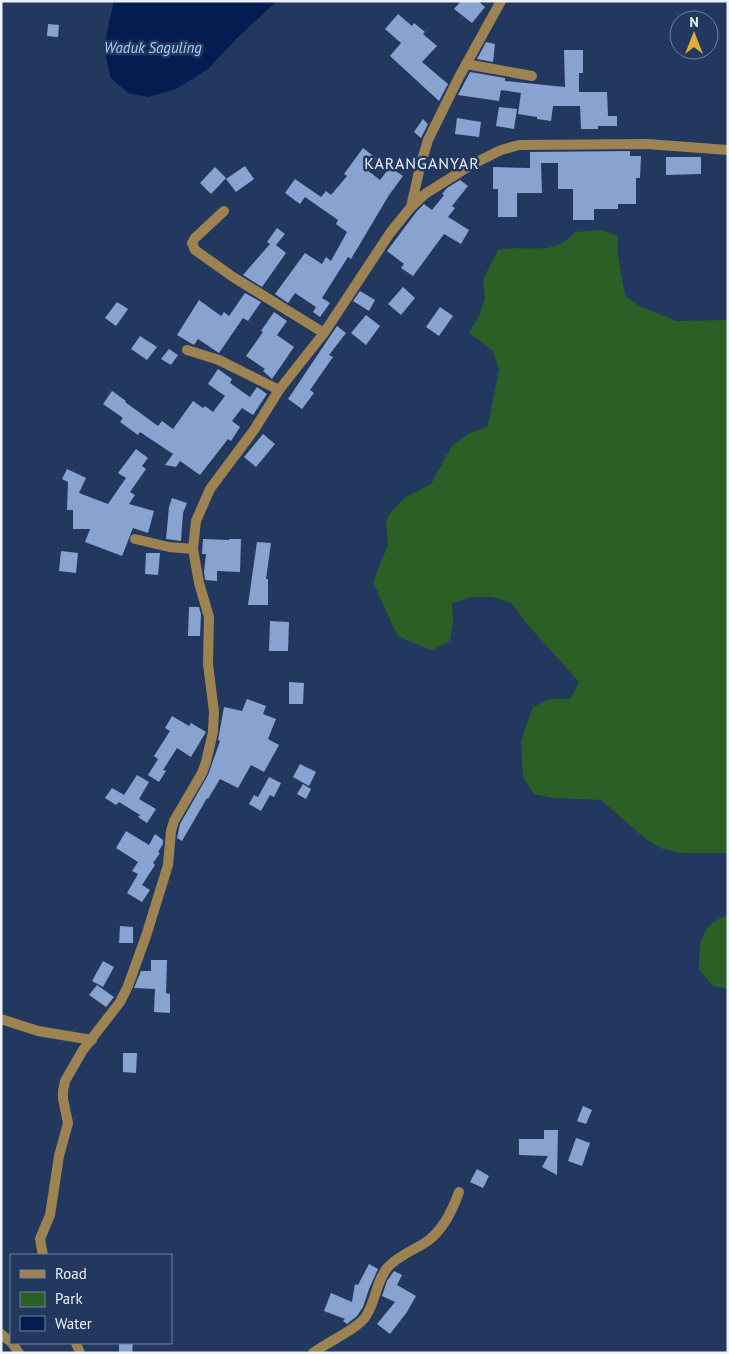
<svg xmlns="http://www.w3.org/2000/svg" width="729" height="1354" font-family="'PT Sans',sans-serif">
  <rect width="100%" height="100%" fill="#23385f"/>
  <g fill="#2c5f26">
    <path d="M600,230L618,236V255L625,296L641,307L677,321L728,320V853H682L663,849L647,840L601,800L553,798L534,794L523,777L521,740L533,707L550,699H570L579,682L529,626L511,603L492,597H471L452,603L453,622L450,641L432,650L413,643L397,635L373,582L388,545L386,521L390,513L404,498L431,484L452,446L468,434L488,426L499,369L493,351L469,333L479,316L485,299L483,279L498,250C528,244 553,258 575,232Z"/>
    <path d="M728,915V989L713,986L699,970C699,944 699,925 728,915Z"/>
  </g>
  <path fill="#041d50" d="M114,1H277L239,36L208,69L176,89L148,97L128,93L110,77L104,45Z"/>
  <g fill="#89a3d1">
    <path d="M461,1H478L485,7L472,23L454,9Z"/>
    <path d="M398,14L412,26L414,23L425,32L423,34L437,46L422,62L448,84L439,101L390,56L401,43L385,29Z"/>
    <path d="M48,24L59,25L58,37L47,36Z"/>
    <path d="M486,42L495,44L493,62L477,59Z"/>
    <path d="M564,50H583V73H579V92H607L608,116H617V126H598V129H581L580,106H553L551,121L537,119V117L518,114L521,93L501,90L499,101L458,95L470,72L505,78V81L565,87Z"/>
    <path d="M499,107L517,109L514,129L496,126Z"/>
    <path d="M457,118L481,122L479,137L455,134Z"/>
    <path d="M423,119L428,124L421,138L414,132Z"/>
    <path d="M363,148L376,158L367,170L380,180L390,167L403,176L389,195L351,259L348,257L322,298L330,303L320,317L313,312L316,307L295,293L288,303L275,294L305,253L322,264L326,257L331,261L347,232L336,224L338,220L305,197L300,204L285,193L295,179L321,197L326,191L331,195L347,176L344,174Z"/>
    <path d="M630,151V156H641L640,178H636V204H618V209H594V220H573V189H558V163H541L542,193H517V217H498V189H493V167L530,168V152Z"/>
    <path d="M666,157H701V174L666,175Z"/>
    <path d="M245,166L254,179L236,192L226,179Z"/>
    <path d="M215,167L226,178L211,194L200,183Z"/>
    <path d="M460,180L468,186L452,206L455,208L448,217L469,230L461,244L444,234L413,276L401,268L404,264L387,251L417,211L424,204L432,210L444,195L442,194L447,188Z"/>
    <path d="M277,228L285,234L276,245L286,253L262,287L243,275L270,244L267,242Z"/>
    <path d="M403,287L415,298L401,315L388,304Z"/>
    <path d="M360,291L375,300L369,311L353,301Z"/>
    <path d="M245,293L261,302L248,321L243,318L219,353L198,339L194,345L177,335L199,300L221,316L224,312L229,316Z"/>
    <path d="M117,302L128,309L116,326L105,318Z"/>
    <path d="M440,307L453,316L439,336L426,327Z"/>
    <path d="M274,312L287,321L277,335L294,347L272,379L263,371L265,369L246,356L263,332L261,331Z"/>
    <path d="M366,315L380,326L366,345L351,333Z"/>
    <path d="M337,326L346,333L329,355L333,357L310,390L314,393L302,409L288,399Z"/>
    <path d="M140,336L157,347L147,360L131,349Z"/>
    <path d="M169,349L178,355L171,365L161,359Z"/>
    <path d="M218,369L232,379L230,383L250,397L257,387L267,394L253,415L242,408L232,421L240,427L231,441L228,439L200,475L180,461L176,467L165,465L173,454L140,432L138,435L120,422L123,418L103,404L112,391L126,401L125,402L158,426L162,421L173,429L193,401L203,408L205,406L213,412L225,396L208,384Z"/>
    <path d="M263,434L275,444L256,467L244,457Z"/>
    <path d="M136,449L148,458L142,466L146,469L130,492L135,495L129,504L154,511L148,533L133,528L122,556L85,542L90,529H73V510H67L68,482L62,479L67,469L86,478L79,493L108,504L126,478L118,473Z"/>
    <path d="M172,498L187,503L183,513L181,541L166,539L169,507Z"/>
    <path d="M203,539L229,540V539H241L240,572L217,571V581L205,580L204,572L206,554H202Z"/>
    <path d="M257,542L271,543L266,579H268V605H248Z"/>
    <path d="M61,551L78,553L76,573L59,571Z"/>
    <path d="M146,553H160L158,575L145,574Z"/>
    <path d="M189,607H199L201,614L200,636H188Z"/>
    <path d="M270,621L289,622L288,651H269Z"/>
    <path d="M289,682L304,683L303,704H289Z"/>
    <path d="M247,699L266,706L263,714L276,719L268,739L279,745L264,772L251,765L238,788L220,779L208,799L207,798L182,841L177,838L180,824L208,775L220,741L218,740L224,707L242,711Z"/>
    <path d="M172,716L189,726L191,723L206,732L191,757L177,748L163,770L166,771L159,782L148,775L158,759L154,756L170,731L165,728Z"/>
    <path d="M300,764L316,772L309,786L293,777Z"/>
    <path d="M137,775L149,782L139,799L156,809L147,823L138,817L140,815L119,802L116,805L105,798L112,788L124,795Z"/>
    <path d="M269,777L281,783L274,797L270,795L261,811L249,804L254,795L258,797Z"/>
    <path d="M303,784L311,789L306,799L297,794Z"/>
    <path d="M126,831L149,845L155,834L163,840V844L158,852L160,853L153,863L155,865L142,885L150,890L142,902L127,893L138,874L132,871L138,862L116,848Z"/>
    <path d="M120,926L133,927V943H119Z"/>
    <path d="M151,960H167L166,993L170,994V1013L154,1012L155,989L134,988L141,971H151Z"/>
    <path d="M103,961L114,967L103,987L92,981Z"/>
    <path d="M97,985L114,997L106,1007L89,995Z"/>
    <path d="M123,1053H137L136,1073L123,1072Z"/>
    <path d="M583,1106L592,1110L586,1124L577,1121Z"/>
    <path d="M544,1130H558L557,1175L542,1167L548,1156L519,1155V1139H544Z"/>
    <path d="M576,1138L590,1143L582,1166L568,1161Z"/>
    <path d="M477,1169L489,1176L483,1188L470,1182Z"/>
    <path d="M369,1264L378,1269L369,1289L363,1307L357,1316L347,1324L343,1321L345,1319L324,1311L331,1293L352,1302L355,1284L358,1285Z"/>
    <path d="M394,1271L402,1275L397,1285L416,1296L407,1312L390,1334L377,1324L395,1302L382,1296L387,1281Z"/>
    <path d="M119,1343H133L132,1353H119Z"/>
  </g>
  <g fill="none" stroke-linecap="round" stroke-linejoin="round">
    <g stroke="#9e8352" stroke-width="10">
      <path d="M466,64L532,76"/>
      <path d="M411,207L420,167L428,140L459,77L501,1"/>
      <path d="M224,211L195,238L192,243L195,250L233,277L324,333"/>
      <path d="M187,350L219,360L279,390"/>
      <path d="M135,539L169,547L193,549"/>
      <path d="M1,1019L38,1031L92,1040"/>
      <path d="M43,1255L40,1239L50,1215L59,1156L68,1123L63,1099V1091L65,1081L83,1050L120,1002L128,986L146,936L168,865L171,831L174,821L202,773L206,762L213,732L214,712L208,664L209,617L199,583L193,549L196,521L210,489L254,430L279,390L324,333L390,233L411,207L425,194L471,165L501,150L519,145L647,144L728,150"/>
      <path d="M1,1334L11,1342"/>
      <path d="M12,1343L19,1353"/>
      <path d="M76,1343L80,1353"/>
      <path d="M313,1353C327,1342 358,1329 366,1316C376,1301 376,1281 388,1267C397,1257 411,1251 423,1244C442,1233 452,1212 459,1192"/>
    </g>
  </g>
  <g text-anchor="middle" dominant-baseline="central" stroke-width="5" stroke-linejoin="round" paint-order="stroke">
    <g font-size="15" font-style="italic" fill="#adcafc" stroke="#23385f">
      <text x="153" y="47">Waduk Saguling</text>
    </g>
    <g font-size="16" letter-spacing="1" fill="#ecf2fc" stroke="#23385f">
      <text x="422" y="163">KARANGANYAR</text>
    </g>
  </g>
  <rect width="729" height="1354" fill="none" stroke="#ecf2fc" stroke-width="5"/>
  <rect x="10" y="1254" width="162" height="90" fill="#23385f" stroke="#73829e"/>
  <rect x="20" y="1270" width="25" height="8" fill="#9e8352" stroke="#73829e"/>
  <text x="55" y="1279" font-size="15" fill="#ecf2fc">Road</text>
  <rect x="20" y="1292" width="25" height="15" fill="#2c5f26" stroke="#73829e"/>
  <text x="55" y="1304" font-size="15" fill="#ecf2fc">Park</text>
  <rect x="20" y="1316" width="25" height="15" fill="#041d50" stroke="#73829e"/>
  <text x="55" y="1329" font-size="15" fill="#ecf2fc">Water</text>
  <g transform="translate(694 35)"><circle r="24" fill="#23385f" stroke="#73829e"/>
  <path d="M0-4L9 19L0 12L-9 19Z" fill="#e5ad36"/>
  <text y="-8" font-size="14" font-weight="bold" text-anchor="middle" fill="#ecf2fc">N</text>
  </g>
</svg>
